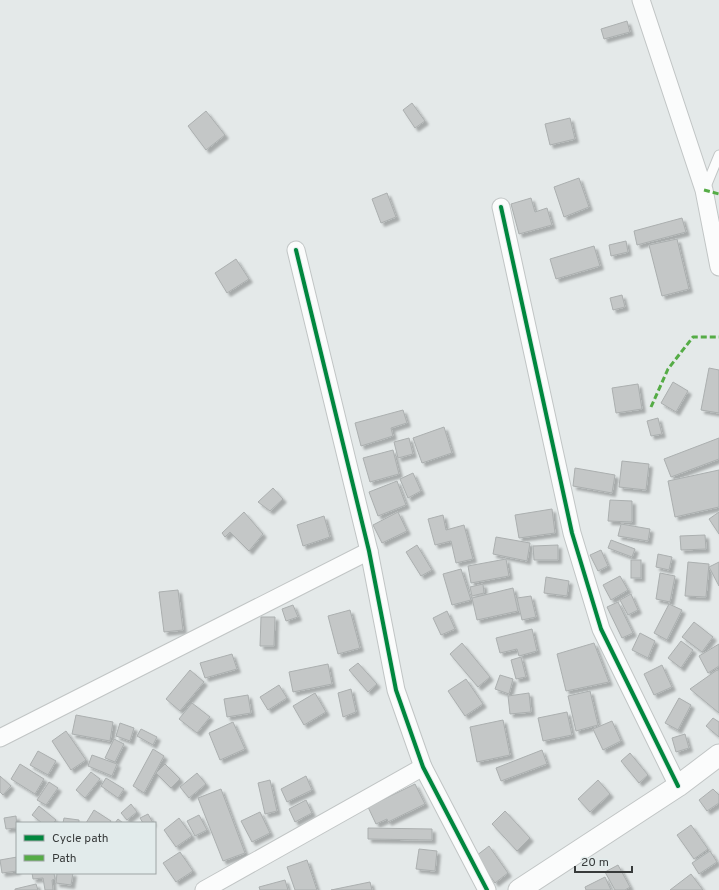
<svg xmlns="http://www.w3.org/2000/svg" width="719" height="890" font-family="Overpass,sans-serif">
  <defs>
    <filter id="shadow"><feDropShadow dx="3.5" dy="3.5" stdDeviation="1" flood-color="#0004"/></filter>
  </defs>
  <rect width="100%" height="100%" fill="#e4e9e9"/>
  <g fill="#c4c7c7" stroke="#abafaf" filter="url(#shadow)">
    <path d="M627,21L630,32L604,39L601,29Z"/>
    <path d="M412,103L425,121L415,128L403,110Z"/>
    <path d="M206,111L225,135L206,150L188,126Z"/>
    <path d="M570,118L575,139L550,145L545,124Z"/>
    <path d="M579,178L589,207L564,217L554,187Z"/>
    <path d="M387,193L396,217L381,223L372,199Z"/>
    <path d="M531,198L535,212L547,208L552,225L519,234L511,204Z"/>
    <path d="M682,218L686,232L637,245L634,231Z"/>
    <path d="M677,239L689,289L662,296L649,245Z"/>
    <path d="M626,241L628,252L611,256L609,245Z"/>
    <path d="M594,246L600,266L556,279L550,259Z"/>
    <path d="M236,259L249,279L227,293L215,273Z"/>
    <path d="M622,295L625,307L613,310L610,298Z"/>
    <path d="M709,368L719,370V413L701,410Z"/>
    <path d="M673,382L688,391L676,412L661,403Z"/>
    <path d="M638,384L642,409L616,413L612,388Z"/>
    <path d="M403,410L407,423L391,428L393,436L361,446L355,423Z"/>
    <path d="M658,418L662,434L651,436L647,421Z"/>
    <path d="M444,427L452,453L422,463L413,438Z"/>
    <path d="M409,438L413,454L398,458L394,442Z"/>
    <path d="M719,438V459L671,477L664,459Z"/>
    <path d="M393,450L399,474L370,482L363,458Z"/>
    <path d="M622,461L649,464L646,490L619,487Z"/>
    <path d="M575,468L615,475L612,493L573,486Z"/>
    <path d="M719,470V507L675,517L668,481Z"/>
    <path d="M413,473L421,491L408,498L400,479Z"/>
    <path d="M397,481L406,505L378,516L369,492Z"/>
    <path d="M273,488L283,499L270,511L258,502Z"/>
    <path d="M610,500L632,501V522L608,521Z"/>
    <path d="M552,509L555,533L519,538L515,515Z"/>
    <path d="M244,512L263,534L249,551L230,532L225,537L222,533Z"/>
    <path d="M398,512L407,531L382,543L373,525Z"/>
    <path d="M719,512V534L709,519Z"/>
    <path d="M443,515L446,530L464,525L473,559L456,563L451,541L435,545L428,519Z"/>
    <path d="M324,516L330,537L303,546L297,525Z"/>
    <path d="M621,524L650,529L648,541L618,536Z"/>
    <path d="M705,535L706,549L681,550L680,536Z"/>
    <path d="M496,537L530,543L527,561L493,554Z"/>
    <path d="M611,540L635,549L632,557L608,548Z"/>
    <path d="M417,545L432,570L421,576L406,552Z"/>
    <path d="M558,545V560H534L533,546Z"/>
    <path d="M601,550L608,566L598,571L590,555Z"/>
    <path d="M658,554L672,557L669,570L656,567Z"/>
    <path d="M506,559L509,576L471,583L468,566Z"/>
    <rect x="631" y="560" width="10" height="18"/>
    <path d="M688,562L709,564L706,597L685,596Z"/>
    <path d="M719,562V586L709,567Z"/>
    <path d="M461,569L471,600L452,605L443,574Z"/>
    <path d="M660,573L675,576L670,602L656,599Z"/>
    <path d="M620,576L628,590L611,600L603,585Z"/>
    <path d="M546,577L569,581L567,596L544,593Z"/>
    <path d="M483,584L484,593L472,596L470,587Z"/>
    <path d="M513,588L518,611L477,620L472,598Z"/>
    <path d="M178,590L183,630L164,632L159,592Z"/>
    <path d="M631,594L638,610L628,615L620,600Z"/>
    <path d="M531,596L536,617L522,620L517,598Z"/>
    <path d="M618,602L633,633L622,638L607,607Z"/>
    <path d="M669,604L682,610L667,640L654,633Z"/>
    <path d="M293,605L298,617L286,621L282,609Z"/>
    <path d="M350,610L360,648L338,654L328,616Z"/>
    <path d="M447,611L455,629L441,635L433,618Z"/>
    <path d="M261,617H275L274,646H260Z"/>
    <path d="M694,622L713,637L702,652L682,637Z"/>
    <path d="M532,629L537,651L519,656L517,649L500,653L496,638Z"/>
    <path d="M640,633L655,641L648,658L632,650Z"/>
    <path d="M681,641L693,650L681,668L668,658Z"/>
    <path d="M462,643L490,677L478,687L450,654Z"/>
    <path d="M594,643L609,682L566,691L557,654Z"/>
    <path d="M719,644V666L708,673L699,656Z"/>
    <path d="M232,654L237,669L205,678L200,663Z"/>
    <path d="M521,657L526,677L516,679L511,660Z"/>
    <path d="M358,663L377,684L368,692L349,670Z"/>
    <path d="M328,664L332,684L293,692L289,672Z"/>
    <path d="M662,665L672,687L654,695L644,674Z"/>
    <path d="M190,670L204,682L180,711L166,699Z"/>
    <path d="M717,670L719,671V713L690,689Z"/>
    <path d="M500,675L513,679L509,694L495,689Z"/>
    <path d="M466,679L483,704L465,716L448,691Z"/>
    <path d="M279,685L287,698L268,710L260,697Z"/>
    <path d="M351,689L356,712L343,717L338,693Z"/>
    <path d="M590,691L598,725L576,731L568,696Z"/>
    <path d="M315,693L326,712L304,725L293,706Z"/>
    <path d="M529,693L531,712L510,714L508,696Z"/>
    <path d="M248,695L251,713L227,717L224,699Z"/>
    <path d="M679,698L691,705L678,730L665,723Z"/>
    <path d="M192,703L210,717L197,733L179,719Z"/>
    <path d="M567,712L572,735L543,741L538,718Z"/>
    <path d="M76,715L113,722L110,741L72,734Z"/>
    <path d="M713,718L719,722V737L706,726Z"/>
    <path d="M503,720L510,755L477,762L470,727Z"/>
    <path d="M612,721L621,741L603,750L593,729Z"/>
    <path d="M233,722L245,749L220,760L209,733Z"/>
    <path d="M120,723L134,728L130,741L116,736Z"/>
    <path d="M141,729L157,737L153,745L137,736Z"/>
    <path d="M66,731L86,760L71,770L52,741Z"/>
    <path d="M685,734L689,748L676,752L672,738Z"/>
    <path d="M114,739L124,744L115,762L105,758Z"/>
    <path d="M153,749L164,756L144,793L133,786Z"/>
    <path d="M542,750L547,764L501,781L496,768Z"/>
    <path d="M38,751L56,761L48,775L30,765Z"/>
    <path d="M630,753L648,775L639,783L621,761Z"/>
    <path d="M92,755L117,764L112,776L88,766Z"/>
    <path d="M20,764L44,779L35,794L11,779Z"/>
    <path d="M165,764L180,779L171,788L156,773Z"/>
    <path d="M91,772L100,779L85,798L76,790Z"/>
    <path d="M197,773L206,784L189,798L180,787Z"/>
    <path d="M0,776L11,786L3,795L0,792Z"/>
    <path d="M306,776L312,790L287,802L281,789Z"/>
    <path d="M106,778L124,789L118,798L101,786Z"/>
    <path d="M270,780L277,811L265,814L258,783Z"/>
    <path d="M598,780L610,794L590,812L578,799Z"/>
    <path d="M49,782L58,788L46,805L37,800Z"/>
    <path d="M415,784L425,804L388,822L387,819L376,824L368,807Z"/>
    <path d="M221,789L245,853L223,861L198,798Z"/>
    <path d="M713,789L719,795V803L707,811L699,800Z"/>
    <path d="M306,800L312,813L295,822L289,809Z"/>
    <path d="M131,804L137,812L127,820L121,813Z"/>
    <path d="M39,806L56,820L53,823H42L32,815Z"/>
    <path d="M94,810L111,821L110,823H86Z"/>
    <path d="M505,811L530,838L517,851L492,824Z"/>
    <path d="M260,812L270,833L252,842L241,821Z"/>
    <path d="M148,814L153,823H143L140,818Z"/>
    <path d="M199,815L207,830L195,836L187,821Z"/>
    <path d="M16,816L17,828L6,829L4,818Z"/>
    <path d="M64,818L79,820V823H63Z"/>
    <path d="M179,818L192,836L176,847L164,830Z"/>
    <path d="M118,819L123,823H115Z"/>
    <path d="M691,825L708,849L694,859L677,835Z"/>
    <path d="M368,828L432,829V840L368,839Z"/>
    <path d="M489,846L508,873L495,883L476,856Z"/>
    <path d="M419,849L437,851L435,871L416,869Z"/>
    <path d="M710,851L717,862L699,874L692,863Z"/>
    <path d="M180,852L193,871L176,882L163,863Z"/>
    <path d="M17,857V871L2,873L0,860Z"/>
    <path d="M307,860L317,890H295L287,867Z"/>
    <path d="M618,865L630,887L625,890H615L605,872Z"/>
    <path d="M32,873H54L55,879L52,880L53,890H45L43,878L33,879Z"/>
    <path d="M57,873H73L71,885L56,883Z"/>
    <path d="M691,874L703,890H670Z"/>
    <path d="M605,877L611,890H586L585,887Z"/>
    <path d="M285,880L288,890H260L259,887Z"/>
    <path d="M370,882L372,890H331Z"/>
    <path d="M36,884L38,890H15V889Z"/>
  </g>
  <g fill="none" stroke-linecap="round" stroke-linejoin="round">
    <defs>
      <path id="service" d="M705,189L719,155"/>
      <g id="minor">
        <path d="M641,0L704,190L719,267"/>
        <path d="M501,207L572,533L601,629L678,786"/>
        <path d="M296,250L369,551L396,690L423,767L487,890"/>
        <path d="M0,738L369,551"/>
        <path d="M204,890L423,767"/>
      </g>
      <path id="tertiary" d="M519,890L678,786L719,755"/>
    </defs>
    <use href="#service" stroke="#c1c5c5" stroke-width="11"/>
    <use href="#minor" stroke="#c1c5c5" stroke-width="19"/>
    <use href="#tertiary" stroke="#c1c5c5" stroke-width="23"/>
    <use href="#service" stroke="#fbfcfc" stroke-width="9"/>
    <use href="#minor" stroke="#fbfcfc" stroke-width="17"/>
    <use href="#tertiary" stroke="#fbfcfc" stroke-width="21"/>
    <g stroke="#55ac46" stroke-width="3" stroke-dasharray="6 3" stroke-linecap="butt">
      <path d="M704,190L719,194"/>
      <path d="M651,407L668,369L693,337H719"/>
    </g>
    <defs>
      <g id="cycleway">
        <path d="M501,207L572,533L601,629L678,786"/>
        <path d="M296,250L369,551L396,690L423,767L487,890"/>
      </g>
    </defs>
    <use href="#cycleway" stroke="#e2ebeb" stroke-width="6"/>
    <use href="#cycleway" stroke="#00873e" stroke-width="4"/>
  </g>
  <rect x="16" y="822" width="140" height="52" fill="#e2ebeb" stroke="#9ea5a5"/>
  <rect x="24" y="835" width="20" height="6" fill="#00873e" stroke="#9ea5a5"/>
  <text x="52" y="842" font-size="12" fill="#383b3b">Cycle path</text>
  <rect x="24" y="855" width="20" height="6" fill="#55ac46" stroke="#9ea5a5"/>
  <text x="52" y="862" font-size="12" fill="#383b3b">Path</text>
  <path d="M575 866v6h57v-6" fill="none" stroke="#383b3b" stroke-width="2"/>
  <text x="581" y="866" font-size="12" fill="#383b3b" stroke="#e2ebeb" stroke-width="3" paint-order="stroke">20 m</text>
</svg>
